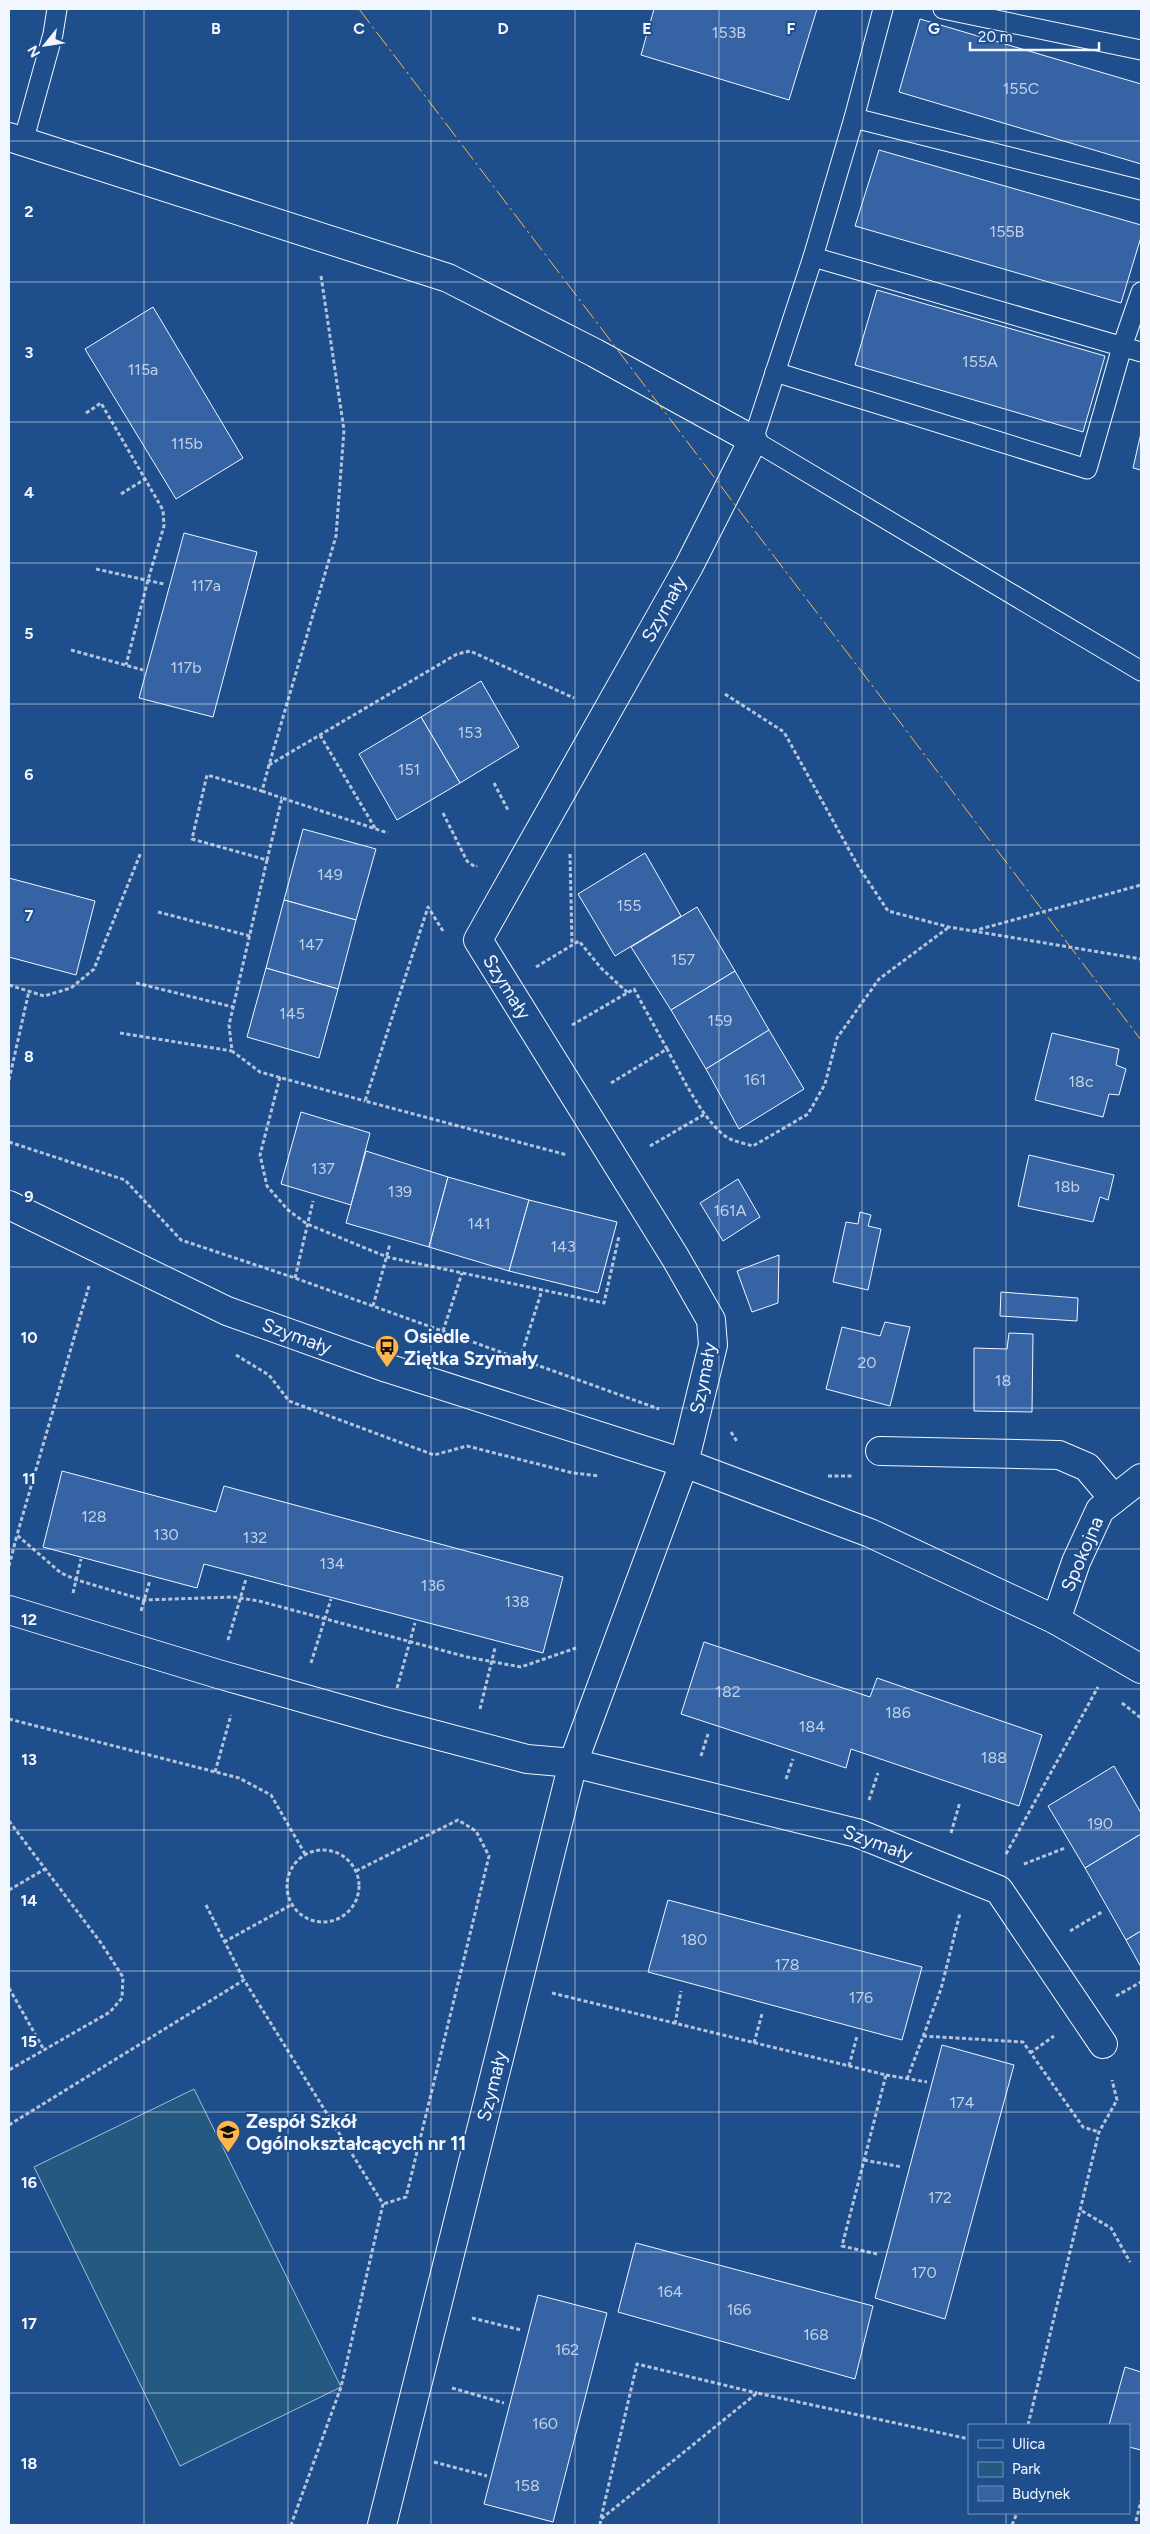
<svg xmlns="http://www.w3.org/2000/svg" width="1150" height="2534" font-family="Figtree,sans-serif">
  <rect width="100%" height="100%" fill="#1f4e8c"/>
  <path fill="#245a82" stroke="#a8bbd7" d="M194,2089L341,2387L180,2466L34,2167Z"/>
  <g fill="#3563a3" stroke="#f2f6ff">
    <path d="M654,9H817L789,100L641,55Z"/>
    <path d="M920,19L1141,84V164L899,92Z"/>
    <path d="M879,150L1141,225V237L1121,303L855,226Z"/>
    <path d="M877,290L1105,356L1083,432L855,365Z"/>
    <path d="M153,307L243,458L176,499L85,349Z"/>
    <path d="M1141,433V470L1133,468Z"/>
    <path d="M184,533L257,552L213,717L139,698Z"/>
    <path d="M481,681L519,747L460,783L421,717Z"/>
    <path d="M421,717L460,783L397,820L359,754Z"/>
    <path d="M303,829L376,849L356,920L284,900Z"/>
    <path d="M645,853L681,916L615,956L578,894Z"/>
    <path d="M9,878L95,901L76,975L9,957Z"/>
    <path d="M284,900L356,920L338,989L266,968Z"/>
    <path d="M697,907L735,971L671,1010L631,947Z"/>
    <path d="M266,968L338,989L319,1058L247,1037Z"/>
    <path d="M735,971L769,1030L706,1069L671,1010Z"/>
    <path d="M769,1030L804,1089L739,1129L706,1069Z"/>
    <path d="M1052,1033L1119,1049L1116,1065L1126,1069L1119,1095L1109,1094L1103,1117L1035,1100Z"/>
    <path d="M301,1112L370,1133L351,1205L281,1184Z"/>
    <path d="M366,1151L448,1177L429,1247L346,1223Z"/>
    <path d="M1029,1155L1114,1175L1108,1200L1100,1197L1093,1222L1018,1206Z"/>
    <path d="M448,1177L529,1200L509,1271L429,1247Z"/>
    <path d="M738,1179L760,1217L723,1241L700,1203Z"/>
    <path d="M529,1200L617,1222L598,1293L509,1271Z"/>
    <path d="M860,1212L871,1215L868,1226L881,1229L868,1290L833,1282L846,1222L858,1224Z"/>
    <path d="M779,1255L778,1303L752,1312L737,1271Z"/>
    <path d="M1001,1292L1078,1298L1077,1321L1000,1316Z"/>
    <path d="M885,1322L910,1327L890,1406L826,1389L842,1327L880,1336Z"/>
    <path d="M1009,1333L1033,1334L1032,1412L974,1411V1348L1007,1349Z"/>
    <path d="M62,1471L216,1512L224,1486L563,1577L543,1653L204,1564L197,1588L43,1547Z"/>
    <path d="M704,1642L870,1697L877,1678L1042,1735L1019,1806L851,1749L846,1768L681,1714Z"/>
    <path d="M1114,1766L1141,1813V1834L1085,1868L1048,1806Z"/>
    <path d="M1141,1834V1931L1126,1940L1085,1868Z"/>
    <path d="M668,1900L922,1967L902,2040L648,1972Z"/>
    <path d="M1141,1931V1967L1126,1940Z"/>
    <path d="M942,2045L1014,2065L945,2319L875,2298Z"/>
    <path d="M636,2243L873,2306L855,2379L618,2312Z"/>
    <path d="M538,2295L607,2313L553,2522L484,2504Z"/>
    <path d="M1125,2367L1141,2372V2450L1129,2447V2425H1109Z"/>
  </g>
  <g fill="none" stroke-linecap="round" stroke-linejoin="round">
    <defs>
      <g id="service">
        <path d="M883,9L854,118L813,257L753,440L1141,671"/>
        <path d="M943,9L1141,50"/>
        <path d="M854,118L1141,190"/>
        <path d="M23,142L53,34L57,9"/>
        <path d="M813,257L1141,352"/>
        <path d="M775,372L1087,469L1122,347L1141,292"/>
      </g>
      <g id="minor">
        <path d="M9,137L448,278L595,353L753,440L689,566L478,940L675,1257L711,1320L713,1345L684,1463L573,1763L382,2525"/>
        <path d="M9,1205L227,1311L387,1368L684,1463L870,1533L1056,1620L1141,1669"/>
        <path d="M880,1451L1059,1455L1087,1467L1114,1499"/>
        <path d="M9,1610L218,1674L387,1722L527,1759L573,1763L857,1833L999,1890L1103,2044"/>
        <path d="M1056,1620L1076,1562L1100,1510L1141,1478"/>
      </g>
    </defs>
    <use href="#service" stroke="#f2f6ff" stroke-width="21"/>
    <use href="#minor" stroke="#f2f6ff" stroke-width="30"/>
    <g stroke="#b3c4dc" stroke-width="3" stroke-dasharray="4 2.5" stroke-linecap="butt">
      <path d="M321,276L344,430L336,536L269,765L457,654L470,651L574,698"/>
      <path d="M86,413L101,403L163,510L164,526L148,580L126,665"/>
      <path d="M121,494L145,479"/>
      <path d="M96,569L164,584"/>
      <path d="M71,650L143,670"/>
      <path d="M725,694L784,732L858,866L888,911L949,927L1141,959"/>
      <path d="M320,735L375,828"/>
      <path d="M269,765L262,791L207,775L192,839L267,860L282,798L388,833"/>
      <path d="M494,783L508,810"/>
      <path d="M262,791L282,798"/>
      <path d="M443,813L467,861L475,867L477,866"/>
      <path d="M570,854L572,945"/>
      <path d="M267,860L229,1025L232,1051L260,1072L365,1101"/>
      <path d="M158,912L250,936"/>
      <path d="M443,931L428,907L365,1101L567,1155"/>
      <path d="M973,931L1141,885"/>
      <path d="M536,967L579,941L601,968L628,993"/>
      <path d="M136,983L233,1007"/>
      <path d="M9,985L44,996L71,988L94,969L141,852"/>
      <path d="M572,1025L634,989L667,1049"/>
      <path d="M120,1033L232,1051"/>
      <path d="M280,1077L260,1155L267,1186L288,1210L307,1224L387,1257L604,1303L619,1236"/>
      <path d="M9,1080L29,991"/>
      <path d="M611,1083L667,1049C680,1073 706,1127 730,1139C737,1142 746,1144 753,1146L808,1114L825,1084L837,1038L879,979L949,927"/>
      <path d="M9,1142L125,1180L181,1240L295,1278L659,1409"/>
      <path d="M650,1146L705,1114"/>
      <path d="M295,1278L313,1201"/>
      <path d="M89,1286L17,1535L61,1573L77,1580L144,1600L233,1597L259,1601L467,1657L521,1667L576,1648"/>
      <path d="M373,1306L390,1244"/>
      <path d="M443,1331L462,1273"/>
      <path d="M236,1355L269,1375L289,1401L434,1455L467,1446L573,1473L599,1476"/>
      <path d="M520,1359L542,1290"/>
      <path d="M731,1432L738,1443"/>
      <path d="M828,1476H852"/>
      <path d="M9,1566L17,1535"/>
      <path d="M73,1593L81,1559"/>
      <path d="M141,1611L150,1580"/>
      <path d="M228,1640L246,1579"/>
      <path d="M311,1663L331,1599"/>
      <path d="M397,1688L415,1623"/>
      <path d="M1122,1703L1141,1718"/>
      <path d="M480,1709L495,1648"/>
      <path d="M9,1719L239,1778L271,1795L305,1854"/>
      <path d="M701,1756L708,1734"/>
      <path d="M215,1772L231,1715"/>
      <path d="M786,1779L793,1759"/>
      <path d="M869,1800L878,1773"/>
      <path d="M9,1821L101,1943L123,1977L122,1998L110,2012L9,2070"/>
      <path d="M951,1833L960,1802"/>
      <circle cx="323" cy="1886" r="36"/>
      <path d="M1006,1854L1098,1687"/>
      <path d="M1024,1864L1065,1848"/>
      <path d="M356,1871L458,1820L476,1831L489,1856L406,2197L383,2204"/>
      <path d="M9,1890L45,1869"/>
      <path d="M206,1905L244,1980"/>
      <path d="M1070,1931L1102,1912"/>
      <path d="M224,1942L291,1905"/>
      <path d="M9,1988L44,2050"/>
      <path d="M552,1993L886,2075L842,2246L877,2254"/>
      <path d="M1116,1996L1141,1982"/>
      <path d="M675,2024L681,1991"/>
      <path d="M923,2036L1023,2042L1083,2127L1099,2132"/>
      <path d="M754,2043L762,2014"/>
      <path d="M1030,2053L1054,2036"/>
      <path d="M849,2066L857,2036"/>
      <path d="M886,2075L927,2082"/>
      <path d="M907,2079L941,1989L960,1913"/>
      <path d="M9,2125L244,1980L383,2204L341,2387L291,2525"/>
      <path d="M864,2160L902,2167"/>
      <path d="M1082,2211L1111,2228L1130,2262"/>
      <path d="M472,2318L521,2330"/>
      <path d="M452,2388L504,2403"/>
      <path d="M1028,2425L1099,2132L1117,2100L1112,2080"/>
      <path d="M434,2462L487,2476"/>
      <path d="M601,2518L637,2364L757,2393"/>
      <path d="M1136,2521L1141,2501"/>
      <path d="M600,2525L601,2519L757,2393L969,2439"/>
      <path d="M1012,2525L1017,2513"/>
    </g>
    <use href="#service" stroke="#1f4e8c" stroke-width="19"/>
    <use href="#minor" stroke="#1f4e8c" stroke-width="28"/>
    <path stroke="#ffb74d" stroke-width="1" stroke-dasharray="18 4 2.5 4" stroke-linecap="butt" d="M359,9L1141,1040"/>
  </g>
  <path fill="none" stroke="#f2f6ff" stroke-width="1" stroke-opacity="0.55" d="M144,9V2525M288,9V2525M431,9V2525M575,9V2525M719,9V2525M862,9V2525M1006,9V2425M9,141H1141M9,282H1141M9,422H1141M9,563H1141M9,704H1141M9,845H1141M9,985H1141M9,1126H1141M9,1267H1141M9,1408H1141M9,1549H1141M9,1689H1141M9,1830H1141M9,1971H1141M9,2112H1141M9,2252H1141M9,2393H1141M1006,2513V2525"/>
  <defs>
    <symbol id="bus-pin" viewBox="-11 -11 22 30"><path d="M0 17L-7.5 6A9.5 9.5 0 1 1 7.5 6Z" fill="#ffb74d" stroke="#1f4e8c"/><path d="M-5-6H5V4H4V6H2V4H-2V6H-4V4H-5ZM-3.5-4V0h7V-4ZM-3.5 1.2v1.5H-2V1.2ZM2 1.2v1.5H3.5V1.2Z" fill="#111"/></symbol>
    <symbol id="school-pin" viewBox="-11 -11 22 30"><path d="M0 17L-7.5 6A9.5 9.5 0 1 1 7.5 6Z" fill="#ffb74d" stroke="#1f4e8c"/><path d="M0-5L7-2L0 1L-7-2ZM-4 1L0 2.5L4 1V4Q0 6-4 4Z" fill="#111"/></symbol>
  </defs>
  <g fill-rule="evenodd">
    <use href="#bus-pin" x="373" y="1333" width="28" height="38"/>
    <use href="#school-pin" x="214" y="2118" width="28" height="38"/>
  </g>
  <g text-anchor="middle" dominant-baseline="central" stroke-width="4" stroke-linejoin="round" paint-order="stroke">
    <g font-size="16" fill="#c3d1e8">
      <text x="729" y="32">153B</text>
      <text x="1021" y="88">155C</text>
      <text x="1007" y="231">155B</text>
      <text x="980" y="361">155A</text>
      <text x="143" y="369">115a</text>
      <text x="187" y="443">115b</text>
      <text x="206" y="585">117a</text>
      <text x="186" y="667">117b</text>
      <text x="470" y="732">153</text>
      <text x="409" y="769">151</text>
      <text x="330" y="874">149</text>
      <text x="629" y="905">155</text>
      <text x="311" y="944">147</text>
      <text x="683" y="959">157</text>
      <text x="292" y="1013">145</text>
      <text x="720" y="1020">159</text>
      <text x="755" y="1079">161</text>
      <text x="1081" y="1081">18c</text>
      <text x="323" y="1168">137</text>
      <text x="1067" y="1186">18b</text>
      <text x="400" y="1191">139</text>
      <text x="730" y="1210">161A</text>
      <text x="479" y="1223">141</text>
      <text x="563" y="1246">143</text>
      <text x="867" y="1362">20</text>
      <text x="1003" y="1380">18</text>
      <text x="94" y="1516">128</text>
      <text x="166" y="1534">130</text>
      <text x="255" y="1537">132</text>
      <text x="332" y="1563">134</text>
      <text x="433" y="1585">136</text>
      <text x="517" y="1601">138</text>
      <text x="728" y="1691">182</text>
      <text x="898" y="1712">186</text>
      <text x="812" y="1726">184</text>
      <text x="994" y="1757">188</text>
      <text x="1100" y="1823">190</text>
      <text x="694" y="1939">180</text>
      <text x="787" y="1964">178</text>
      <text x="861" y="1997">176</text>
      <text x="962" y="2102">174</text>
      <text x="940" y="2197">172</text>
      <text x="924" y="2272">170</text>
      <text x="670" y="2291">164</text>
      <text x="739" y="2309">166</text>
      <text x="816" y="2334">168</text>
      <text x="567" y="2349">162</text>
      <text x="545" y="2423">160</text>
      <text x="527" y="2485">158</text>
    </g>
    <g font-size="19" fill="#f2f6ff" stroke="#1f4e8c">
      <text transform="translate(664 609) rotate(-61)">Szymały</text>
      <text transform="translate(507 987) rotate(58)">Szymały</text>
      <text transform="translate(297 1336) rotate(20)">Szymały</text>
      <text transform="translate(703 1378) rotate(-79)">Szymały</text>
      <text transform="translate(1082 1554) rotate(-67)">Spokojna</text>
      <text transform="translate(878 1843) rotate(20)">Szymały</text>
      <text transform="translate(492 2086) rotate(-76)">Szymały</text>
    </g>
    <g font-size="19" font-weight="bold" fill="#f2f6ff" stroke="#1f4e8c" text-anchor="start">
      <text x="404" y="1336">Osiedle<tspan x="404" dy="22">Ziętka Szymały</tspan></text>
      <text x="246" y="2121">Zespół Szkół<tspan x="246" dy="22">Ogólnokształcących nr 11</tspan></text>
    </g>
  </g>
  <g font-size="16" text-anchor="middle" font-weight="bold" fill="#f2f6ff" stroke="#1f4e8c" stroke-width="4" stroke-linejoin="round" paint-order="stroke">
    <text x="216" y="34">B</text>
    <text x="359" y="34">C</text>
    <text x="503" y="34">D</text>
    <text x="647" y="34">E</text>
    <text x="791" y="34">F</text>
    <text x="934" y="34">G</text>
    <text x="29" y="217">2</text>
    <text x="29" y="358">3</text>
    <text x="29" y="498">4</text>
    <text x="29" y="639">5</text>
    <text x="29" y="780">6</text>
    <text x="29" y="921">7</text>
    <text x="29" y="1062">8</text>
    <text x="29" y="1202">9</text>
    <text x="29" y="1343">10</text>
    <text x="29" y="1484">11</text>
    <text x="29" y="1625">12</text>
    <text x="29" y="1765">13</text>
    <text x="29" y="1906">14</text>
    <text x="29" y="2047">15</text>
    <text x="29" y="2188">16</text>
    <text x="29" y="2329">17</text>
    <text x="29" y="2469">18</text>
  </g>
  <rect width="1150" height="2534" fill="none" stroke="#f2f6ff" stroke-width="20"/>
  <rect x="968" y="2424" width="162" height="90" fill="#1f4e8c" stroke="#7391ba"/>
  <rect x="978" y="2440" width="25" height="8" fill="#1f4e8c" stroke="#7391ba"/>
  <text x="1012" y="2449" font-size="15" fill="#f2f6ff">Ulica</text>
  <rect x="978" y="2462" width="25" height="15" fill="#245a82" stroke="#7391ba"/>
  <text x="1012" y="2474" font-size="15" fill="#f2f6ff">Park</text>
  <rect x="978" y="2486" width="25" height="15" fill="#3563a3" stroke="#7391ba"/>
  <text x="1012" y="2499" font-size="15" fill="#f2f6ff">Budynek</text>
  <g transform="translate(45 45) rotate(240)" stroke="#1f4e8c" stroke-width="4" paint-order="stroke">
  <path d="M0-4L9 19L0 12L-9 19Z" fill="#f2f6ff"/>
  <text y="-8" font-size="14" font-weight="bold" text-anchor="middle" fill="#f2f6ff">N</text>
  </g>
  <path d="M970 42v8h129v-8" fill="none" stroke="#f2f6ff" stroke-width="2.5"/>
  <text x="978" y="42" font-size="15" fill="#f2f6ff" stroke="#1f4e8c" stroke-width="4" paint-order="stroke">20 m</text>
</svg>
